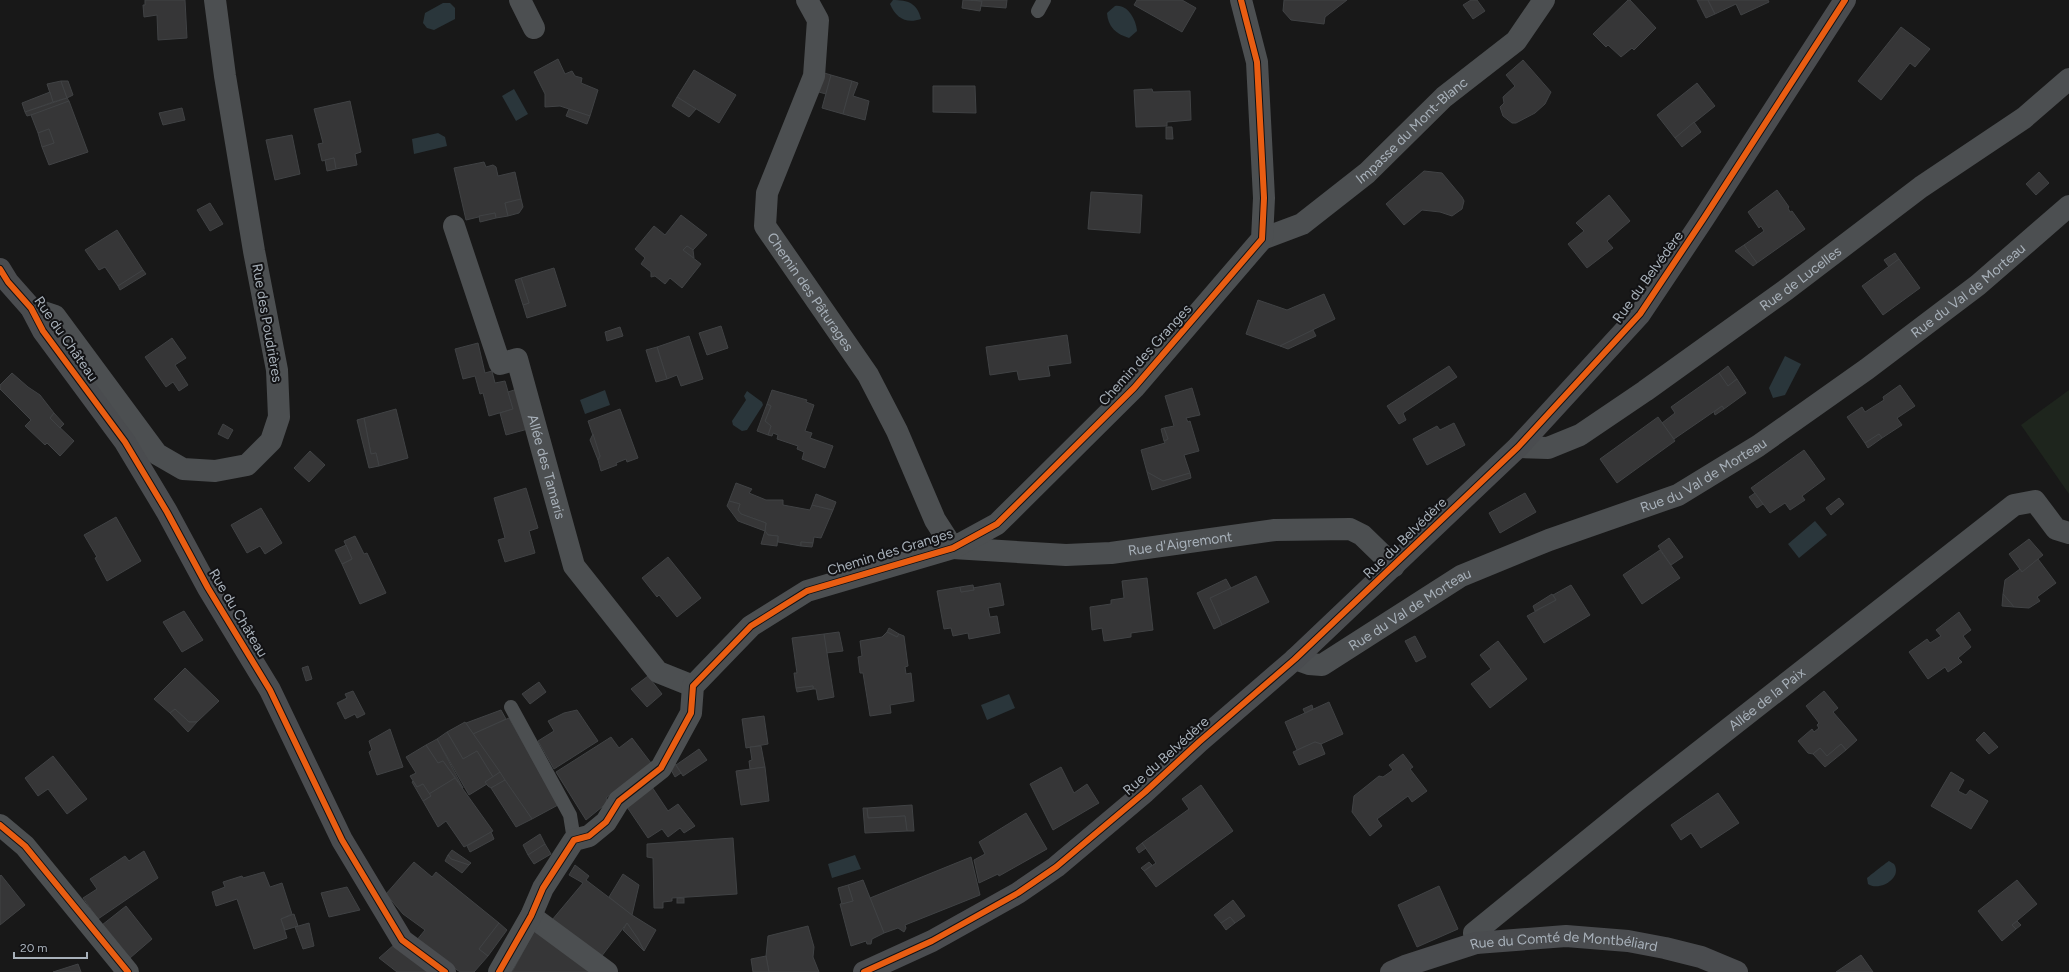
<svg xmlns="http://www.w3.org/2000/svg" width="2069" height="972" font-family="Figtree,sans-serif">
  <rect width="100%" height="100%" fill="#181818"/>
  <path fill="#1e251d" d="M2069,390V494L2021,425Z"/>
  <g fill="#2a363b">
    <path d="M893,0C908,0 917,3 921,19C906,24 896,18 890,4Z"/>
    <path d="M443,3H450L455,8V19L434,30L427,28L423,23L425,13Z"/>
    <path d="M1115,6C1128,4 1136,20 1137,31L1129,38C1116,34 1108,27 1107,13Z"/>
    <path d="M514,89L528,114L516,121L502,96Z"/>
    <path d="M438,133L445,137L447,146L414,154L412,139Z"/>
    <path d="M1785,356L1801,364L1785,395L1773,398L1769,388Z"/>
    <path d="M605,390L610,405L585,414L580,400Z"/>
    <path d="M747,391L762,402L763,405L747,430L742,431L733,425L732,421L746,400L744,396Z"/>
    <path d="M1815,521L1827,535L1799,558L1788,544Z"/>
    <path d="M1009,694L1015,708L987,720L981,705Z"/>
    <path d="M855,855L861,869L832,878L828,864Z"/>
    <path d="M1889,861L1894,864C1903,878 1879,892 1868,884L1867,878C1868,877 1887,862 1889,861Z"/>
  </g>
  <g fill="#363637" stroke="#404244">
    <path d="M145,0H185L187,38L158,40L157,15L144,17L143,5H145Z"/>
    <path d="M963,0L982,1L980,11L962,8Z"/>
    <path d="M971,0H1007L1006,8L981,6L982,1Z"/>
    <path d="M1137,0H1182L1196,8L1182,32L1134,5Z"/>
    <path d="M1284,0H1347L1325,17L1324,24L1291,20L1283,11Z"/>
    <path d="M1471,0H1477L1485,11L1473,19L1463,5Z"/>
    <path d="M1628,0H1630L1656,28L1634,50L1632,48L1621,57L1608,45L1606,47L1593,34Z"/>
    <path d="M1697,0H1708L1715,14L1706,18Z"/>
    <path d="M1708,0H1768L1769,2L1741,15L1736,4L1715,14Z"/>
    <path d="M1901,27L1930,49L1915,67L1910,63L1881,100L1858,81Z"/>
    <path d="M558,59L565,74L572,71L575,76L582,78L581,83L598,90L590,116L560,106L545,107V94L534,72Z"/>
    <path d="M1523,60L1551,92L1545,104L1535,113L1516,123H1512L1503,116L1500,107L1504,103L1503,97L1515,86L1506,75Z"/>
    <path d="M694,70L736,95L719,123L677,97Z"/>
    <path d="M821,72L831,75L826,94L815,91Z"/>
    <path d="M831,75L852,81L843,114L822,108Z"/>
    <path d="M61,81L67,98L53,102L47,84Z"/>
    <path d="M61,81H68L73,95L67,98Z"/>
    <path d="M852,81L858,83L853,96L869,101L865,120L843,114Z"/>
    <path d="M1697,83L1715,106L1675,138L1657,115Z"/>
    <path d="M933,86H975L976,113L933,112Z"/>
    <path d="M1152,89L1153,92L1190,91L1191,120L1167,122V126L1136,127L1134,90Z"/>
    <path d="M50,92L53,102L25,112L22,103Z"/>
    <path d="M677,97L696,109L689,117L672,106Z"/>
    <path d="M67,98L69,101L38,113L27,116L25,112Z"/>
    <path d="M69,101L88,152L49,165L42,147L54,143L49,129L38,133L31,115Z"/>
    <path d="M350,101L361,152L355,154L357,165L336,169L334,158L322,161L318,144L323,143L314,109Z"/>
    <path d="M182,108L185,120L163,125L159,113Z"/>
    <path d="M569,109L590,116L587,124L566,116Z"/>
    <path d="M1694,122L1701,132L1682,147L1675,138Z"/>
    <path d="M1166,127H1172L1173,139H1166Z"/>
    <path d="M49,129L54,143L42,147L38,133Z"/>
    <path d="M292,135L300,174L275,180L266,140Z"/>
    <path d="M334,158L336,169L327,171L325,160Z"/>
    <path d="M484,162L486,167L493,165L496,167L498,176L515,172L521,199L505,203L508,216L496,218L495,213L466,220L454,168Z"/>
    <path d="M1424,171L1442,173L1462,197L1464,201L1462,209L1452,216L1440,212L1422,210L1404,225L1386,204Z"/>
    <path d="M2039,172L2049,183L2036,195L2026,184Z"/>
    <path d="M1777,190L1789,207L1788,208L1790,212L1792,211L1805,229L1757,263L1744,245L1764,231L1761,226L1759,228L1748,212Z"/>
    <path d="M1091,192L1142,195L1140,233L1088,229Z"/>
    <path d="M1609,195L1630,221L1607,241L1613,248L1587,268L1568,244L1584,231L1576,223Z"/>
    <path d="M521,199L523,207L519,213L508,216L505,203Z"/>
    <path d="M210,203L223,224L210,231L197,210Z"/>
    <path d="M495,213L496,218L480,222L479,216Z"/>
    <path d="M681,215L707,235L693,250L687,246L683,250L701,264L682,288L670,278L665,284L655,276L651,277V272L641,264L645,258L635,249L654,226L665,235Z"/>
    <path d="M117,230L143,270L118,286L105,267L99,270L85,250Z"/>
    <path d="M1744,245L1757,263L1753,266L1735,251Z"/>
    <path d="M687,246L693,250L694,258L683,250Z"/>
    <path d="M1895,253L1899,259L1889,267L1884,260Z"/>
    <path d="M1899,259L1920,288L1883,315L1862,286Z"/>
    <path d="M554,268L566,306L527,318L523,305L529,303L521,278Z"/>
    <path d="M143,270L146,274L120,290L118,286Z"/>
    <path d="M521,278L529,303L523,305L515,280Z"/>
    <path d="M1324,294L1335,319L1280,346L1246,334L1258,300L1287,310Z"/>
    <path d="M721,326L728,348L707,355L699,333Z"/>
    <path d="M620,327L623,336L607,341L605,332Z"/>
    <path d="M1313,330L1316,336L1288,349L1280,346Z"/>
    <path d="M1067,335L1071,363L1048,366L1050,376L1019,380L1017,371L990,375L986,347Z"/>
    <path d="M689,336L703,379L681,386L677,375L667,379L657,347Z"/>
    <path d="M172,338L186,358L175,365L188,385L179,391L173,382L166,387L145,357Z"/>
    <path d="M478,343L485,373L492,371L495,383L505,381L513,409L489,416L483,393L480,394L475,376L463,379L455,349Z"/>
    <path d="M657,347L667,379L656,382L646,350Z"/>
    <path d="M1449,366L1457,377L1403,413L1406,420L1399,424L1387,406Z"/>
    <path d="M1728,366L1737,379L1728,386L1719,373Z"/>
    <path d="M12,373L28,387L40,395L54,413L50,418L74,441L60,456L47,443L45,445L25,426L31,420L0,389V385Z"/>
    <path d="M1719,373L1728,386L1737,379L1746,393L1724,409L1722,406L1674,439L1662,423L1675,413L1671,407Z"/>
    <path d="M1900,385L1915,406L1897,418L1902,425L1882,438L1879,434L1865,443L1847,417L1862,407L1865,412L1884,400L1883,397Z"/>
    <path d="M1192,388L1200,415L1186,418L1188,422L1190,421L1199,451L1184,455L1190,473L1163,481L1147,472L1141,450L1165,443L1164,441L1168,439L1164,428L1174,426L1165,396Z"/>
    <path d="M517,389L528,429L506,435L500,413L513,409L508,392Z"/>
    <path d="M772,390L807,400L806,402L814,405L805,431L812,433L810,438L833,446L825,468L802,459L804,452L797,449L798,446L777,439L778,435L773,433L772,436L768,435L771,426L765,421L771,406L767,404Z"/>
    <path d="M767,404L771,406L765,421L771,426L768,435L757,431Z"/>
    <path d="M1722,406L1724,409L1715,415L1714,412Z"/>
    <path d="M396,409L408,458L379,466L376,453L371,454L364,418Z"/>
    <path d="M620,409L638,458L627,462L626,459L616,463L617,465L601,471L598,460L600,456L588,421Z"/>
    <path d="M54,413L64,424L60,428L50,418Z"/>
    <path d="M1658,417L1675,441L1617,483L1600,459Z"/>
    <path d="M364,418L371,454L376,453L379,466L369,468L357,420Z"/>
    <path d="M1454,423L1465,445L1427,465L1413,439L1437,426L1440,430Z"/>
    <path d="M223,424L233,430L228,439L218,434Z"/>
    <path d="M1164,428L1168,439L1164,441L1161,429Z"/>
    <path d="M593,434L600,456L598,460L590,440Z"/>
    <path d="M1879,434L1882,438L1868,448L1865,443Z"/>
    <path d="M1804,450L1825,479L1802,496L1805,500L1790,510L1785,503L1770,513L1751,488Z"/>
    <path d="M310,451L325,465L309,482L294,468Z"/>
    <path d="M1147,472L1163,481L1190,473L1191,478L1152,490Z"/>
    <path d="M736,483L752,489L749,493L766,500H783V505L810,510L812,505L833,510L821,538L814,537L813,543L801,542V546L778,542V536L768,535L765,531L766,523L741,514L738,510L740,504L729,501Z"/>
    <path d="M526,488L538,528L529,531L535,553L505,562L498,540L505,538L494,498Z"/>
    <path d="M1525,493L1536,512L1500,533L1489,513Z"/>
    <path d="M1755,493L1763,504L1757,508L1749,497Z"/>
    <path d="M816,494L836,502L833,510L812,505Z"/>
    <path d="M1839,498L1844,504L1831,515L1826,508Z"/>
    <path d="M729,501L740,504L738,510L741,514L766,523L765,531L738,521L727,506Z"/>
    <path d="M261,508L282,543L265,554L260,546L247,553L231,525Z"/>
    <path d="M116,517L141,561L107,581L95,558L97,557L84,535Z"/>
    <path d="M765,531L768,535L778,536L777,546L761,544Z"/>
    <path d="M355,536L364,554L367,553L386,593L360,604L342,564L352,559L344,541Z"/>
    <path d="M1669,538L1683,557L1671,565L1658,546Z"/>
    <path d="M2029,539L2043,555L2022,572L2009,554Z"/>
    <path d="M801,542L813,543L812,547L801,546Z"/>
    <path d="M346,545L352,559L342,564L335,550Z"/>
    <path d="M1660,550L1680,578L1642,604L1623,575Z"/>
    <path d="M668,557L701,598L677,617L659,595L657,597L642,578Z"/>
    <path d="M2038,559L2056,583L2037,597L2040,601L2029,608L2014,607L2003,594L2005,580L2020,569L2022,572Z"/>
    <path d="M1256,576L1269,602L1222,625L1210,598Z"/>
    <path d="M1147,578L1153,630L1131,633V637L1104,641L1102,628L1092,630L1090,607L1111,604V600L1124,598L1122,581Z"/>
    <path d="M1226,579L1231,588L1210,598L1222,625L1214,629L1197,593Z"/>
    <path d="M1000,583L1004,605L988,608L990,617L997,616L1000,633L969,639L968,633L953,636L951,628L944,629L937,591L960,587L961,592L974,590L973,588Z"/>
    <path d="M973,585L974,590L961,592L960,587Z"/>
    <path d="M1571,585L1590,615L1544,643L1527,616L1556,600L1553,595Z"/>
    <path d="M1552,594L1556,600L1535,611L1533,606Z"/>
    <path d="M2003,594L2014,607L2002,606Z"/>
    <path d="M184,611L203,640L182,652L163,622Z"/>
    <path d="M1959,612L1971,630L1963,636L1971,647L1958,658L1962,662L1948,672L1945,667L1928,679L1909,652L1927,639L1930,643L1941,636L1936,630Z"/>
    <path d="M889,628L899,634L897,637L887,632Z"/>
    <path d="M839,632L843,651L826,653L824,634Z"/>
    <path d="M887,632L897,637L899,634L904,636L908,666L905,667L906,674L911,673L914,701L890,705L891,713L870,716L863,673H860L858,657L862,656L860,641L882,637Z"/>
    <path d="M824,634L834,697L818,700L816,689H813V686L796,688L794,673H797L792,638Z"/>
    <path d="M1415,636L1426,657L1416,662L1405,641Z"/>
    <path d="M1498,641L1527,679L1490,708L1471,684L1491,669L1480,655Z"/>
    <path d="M308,666L312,679L306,681L302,668Z"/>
    <path d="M185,668L219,701L197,722H189L175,709L170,713L154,699Z"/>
    <path d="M648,676L662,694L647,707L631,689Z"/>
    <path d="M539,682L546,692L530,704L522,694Z"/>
    <path d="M813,686V689L797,692L796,688Z"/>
    <path d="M353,691L365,714L357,718L355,714L345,719L337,703L347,698L345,694Z"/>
    <path d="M1824,691L1838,708L1833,712L1857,740L1846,750L1841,744L1827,756L1820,748L1813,754L1808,753L1798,741L1812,729L1814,732L1819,728L1817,725L1819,723L1806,706Z"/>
    <path d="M1329,702L1343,734L1321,744L1315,742L1297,750L1285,722Z"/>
    <path d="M1312,705L1313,709L1305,713L1303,709Z"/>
    <path d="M175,709L189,722H197L188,732L170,713Z"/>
    <path d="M501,710L506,719L473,734L466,723Z"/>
    <path d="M577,710L598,741L554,769L538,741L554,731L548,721L564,713Z"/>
    <path d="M764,716L768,744L746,748L742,719Z"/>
    <path d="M509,718L558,805L532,819L473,734Z"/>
    <path d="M465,722L500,772L493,777L477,751L463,759L447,732Z"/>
    <path d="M390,729L403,767L377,775L369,752L372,750L369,741Z"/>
    <path d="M447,732L463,759L477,751L493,777L485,782L487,784L469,795L437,739Z"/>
    <path d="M1984,732L1998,747L1989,754L1976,740Z"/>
    <path d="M611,737L619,748L632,738L651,763L606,798L608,802L586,820L556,772Z"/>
    <path d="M437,739L463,788L443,761L438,763L426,745Z"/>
    <path d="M1315,742L1321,744L1325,754L1299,765L1293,752Z"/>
    <path d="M1841,744L1846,750L1825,767L1813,754L1820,748L1827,756Z"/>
    <path d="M426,745L438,763L443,761L455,778L429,794L423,784L417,787L410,776L416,773L406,757Z"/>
    <path d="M761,746L765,767L750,769L749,761L752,760L750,747Z"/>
    <path d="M699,749L707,760L683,776L676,765Z"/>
    <path d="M1403,754L1413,767L1410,769L1427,791L1412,802L1408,796L1377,819L1382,826L1370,836L1352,812L1354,796L1379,776L1383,777L1393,770L1389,765Z"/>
    <path d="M53,756L87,799L67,814L48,789L38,796L25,778Z"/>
    <path d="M675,764L681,773L675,777L670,768Z"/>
    <path d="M765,767L769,801L741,805L736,771Z"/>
    <path d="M1061,767L1074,793L1087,784L1099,803L1053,830L1030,784Z"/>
    <path d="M500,772L505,780L491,788L488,786L485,782Z"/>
    <path d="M1951,772L1964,780L1958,791L1966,795L1970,790L1988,801L1971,829L1931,806Z"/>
    <path d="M455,778L493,831L464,847L446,821L438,827L423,801L431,796L429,794Z"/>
    <path d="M505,780L532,819L516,827L491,788Z"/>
    <path d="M413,781L417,787L423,784L431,796L423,801L412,782Z"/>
    <path d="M1201,785L1233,831L1156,887L1144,871L1156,863L1142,843L1189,809L1182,799Z"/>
    <path d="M652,787L668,811L678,804L695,826L684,833L680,828L668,837L662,829L648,838L627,807Z"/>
    <path d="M1718,793L1739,823L1701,848L1691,833L1681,840L1671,825Z"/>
    <path d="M912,805L914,831H907L905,816L868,818L867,808Z"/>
    <path d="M863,808H867L868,818L905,816L907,831L865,833Z"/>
    <path d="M1026,813L1047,849L999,876L998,874L979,883L974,860L985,854L979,842Z"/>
    <path d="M491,832L494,839L470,852L467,846Z"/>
    <path d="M540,834L545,844L528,855L523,845Z"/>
    <path d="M733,838L737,894L672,898V901L663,902V908H654L653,858L647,857V844Z"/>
    <path d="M1142,843L1146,848L1139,853L1136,848Z"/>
    <path d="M545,844L551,854L534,864L528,855Z"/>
    <path d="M452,850L471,863L469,865L451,859L448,855Z"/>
    <path d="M144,851L158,878L98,919L83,898L97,889L90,879L125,856L129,861Z"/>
    <path d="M448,855L451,859L469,865L462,873L445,861Z"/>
    <path d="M971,857L980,895L905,925L906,928L904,932L898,928L884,933L870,898Z"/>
    <path d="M414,862L432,877L436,872L499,923L479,949L488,956L474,972H460L416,941L425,930L403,914L386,894Z"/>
    <path d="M1149,862L1152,865L1144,871L1141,868Z"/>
    <path d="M575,865L589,876L586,880L632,915L656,930L644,951L638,939L627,923L601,957L552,920L583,883L569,875Z"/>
    <path d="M264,872L270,887L282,883L292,914L281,919L287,938L254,949L237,899L216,906L212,892L225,887L223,882L242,876L243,878Z"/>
    <path d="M623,874L639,885L632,915L609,897Z"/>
    <path d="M1,875L25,905L0,925V876Z"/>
    <path d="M863,880L884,933L872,939L871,944H867L866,941L851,946L840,904L853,901L848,885Z"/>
    <path d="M2017,880L2037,904L2012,925L2016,929L2002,941L1978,911Z"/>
    <path d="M848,885L853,901L842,904L838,888Z"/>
    <path d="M1439,886L1458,929L1417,947L1398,905Z"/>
    <path d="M347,887L360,910L329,917L321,893Z"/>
    <rect x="677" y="898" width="7" height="5"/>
    <path d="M1233,900L1245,916L1235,923L1230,917L1221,923L1214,915Z"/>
    <path d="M126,906L152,939L130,958L102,925Z"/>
    <path d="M294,914L298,926L285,930L281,919Z"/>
    <path d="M1230,917L1235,923L1226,930L1221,923Z"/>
    <path d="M2017,921L2021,925L2016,929L2012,925Z"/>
    <path d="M309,923L314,946L303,949L295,927Z"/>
    <path d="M499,923L507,930L488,956L479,949Z"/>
    <path d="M627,923L638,939L644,951L623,930Z"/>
    <path d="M808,926L814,947L813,957L819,972H769L766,956L768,936Z"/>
    <path d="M536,928L594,972H512Z"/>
    <path d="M395,944L432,972H397L379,958Z"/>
    <path d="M1861,955L1873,972H1836Z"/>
    <path d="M766,956L769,972H753L751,959Z"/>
    <path d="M78,964L81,972H53Z"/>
  </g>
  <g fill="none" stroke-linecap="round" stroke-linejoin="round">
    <g stroke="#4c4f51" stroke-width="14">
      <path d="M1038,11L1044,0"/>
      <path d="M511,707L570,815L574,840"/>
    </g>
    <g stroke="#4c4f51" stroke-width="22">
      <path d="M520,0L534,28"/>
      <path id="s1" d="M807,0L818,20L814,76L767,193L765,226L868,375L897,431L935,520L953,548"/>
      <path id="s2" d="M454,226L500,364L517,359L574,566L658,672L693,686"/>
      <path id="s3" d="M1262,239L1302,224L1367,173L1444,97L1516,41L1544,0"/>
      <path d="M31,308L55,316L157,454L183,469L215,471L247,465L271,441L279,417L277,370L254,251L225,76L215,0"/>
      <path id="s4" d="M1518,447L1548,448L1580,435L1645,391L1787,289L1921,187L2024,118L2069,79"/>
      <path id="s5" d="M953,548L1066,555L1111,553L1275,530L1350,529L1362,535L1394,566"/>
      <path id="s6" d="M1295,659L1309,664L1322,665L1461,576L1549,540L1678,495L1758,446L1867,369L1978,285L2069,206"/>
      <path d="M0,825L25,846L128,972"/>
      <path d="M531,916L607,972"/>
      <path id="s7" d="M1476,943L1474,933L1635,802L2014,505L2035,501L2056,529L2069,533"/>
      <path d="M499,972L531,916L543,888L574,840L589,836L606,822L619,801L661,768L691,713L693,686L751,626L807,591L953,548L997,524L1134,388L1262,239L1264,198L1257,62L1241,0"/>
    </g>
    <g stroke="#4a4c4f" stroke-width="22">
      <path d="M0,269L8,282L31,308L43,331L125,442L167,512L208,588L270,690L342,840L402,940L445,972"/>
      <path d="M864,972L932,941L1018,893L1056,867L1145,792L1199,742L1295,659L1518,447L1640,314L1704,218L1845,0"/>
      <path id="s8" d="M1391,972L1405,966L1476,943L1566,936L1628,941L1665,948L1701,957L1737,972"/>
    </g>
    <defs>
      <g id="cycleway">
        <path d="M0,269L8,282L31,308L43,331L125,442L167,512L208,588L270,690L342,840L402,940L445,972"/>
        <path d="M0,825L25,846L128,972"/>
        <path d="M499,972L531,916L543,888L574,840L589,836L606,822L619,801L661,768L691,713L693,686L751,626L807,591L953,548L997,524L1134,388L1262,239L1264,198L1257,62L1241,0"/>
        <path d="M864,972L932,941L1018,893L1056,867L1145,792L1199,742L1295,659L1518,447L1640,314L1704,218L1845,0"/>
      </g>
    </defs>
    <use href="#cycleway" stroke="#121214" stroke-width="8"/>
    <use href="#cycleway" stroke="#e95d12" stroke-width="6"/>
  </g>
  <g text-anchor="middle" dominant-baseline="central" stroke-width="4" stroke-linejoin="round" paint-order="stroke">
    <g font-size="14" fill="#a8b1ba" stroke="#121214">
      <text stroke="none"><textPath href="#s3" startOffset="187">Impasse du Mont-Blanc</textPath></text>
      <text transform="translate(1648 277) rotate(-54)">Rue du Belvédère</text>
      <text stroke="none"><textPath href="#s4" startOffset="335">Rue de Lucelles</textPath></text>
      <text stroke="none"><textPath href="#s6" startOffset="780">Rue du Val de Morteau</textPath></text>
      <text stroke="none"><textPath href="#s1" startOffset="318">Chemin des Pâturages</textPath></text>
      <text transform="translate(267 323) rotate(80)">Rue des Poudrières</text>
      <text transform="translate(66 339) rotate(55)">Rue du Château</text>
      <text transform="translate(1145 355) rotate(-48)">Chemin des Granges</text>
      <text stroke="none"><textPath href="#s2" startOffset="275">Allée des Tamaris</textPath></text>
      <text stroke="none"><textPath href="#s6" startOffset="456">Rue du Val de Morteau</textPath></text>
      <text transform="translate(1405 538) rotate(-44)">Rue du Belvédère</text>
      <text stroke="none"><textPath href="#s5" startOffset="228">Rue d'Aigremont</textPath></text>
      <text transform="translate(890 552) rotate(-17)">Chemin des Granges</text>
      <text stroke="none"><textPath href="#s6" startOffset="132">Rue du Val de Morteau</textPath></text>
      <text transform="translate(238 613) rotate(59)">Rue du Château</text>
      <text stroke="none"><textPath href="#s7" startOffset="385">Allée de la Paix</textPath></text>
      <text transform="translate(1166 756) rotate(-42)">Rue du Belvédère</text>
      <text stroke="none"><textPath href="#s8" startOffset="178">Rue du Comté de Montbéliard</textPath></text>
    </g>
  </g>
  <path d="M14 952v6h73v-6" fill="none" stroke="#a8b1ba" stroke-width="2"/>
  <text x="20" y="952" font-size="12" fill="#a8b1ba" stroke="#121214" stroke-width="3" paint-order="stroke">20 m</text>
</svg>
